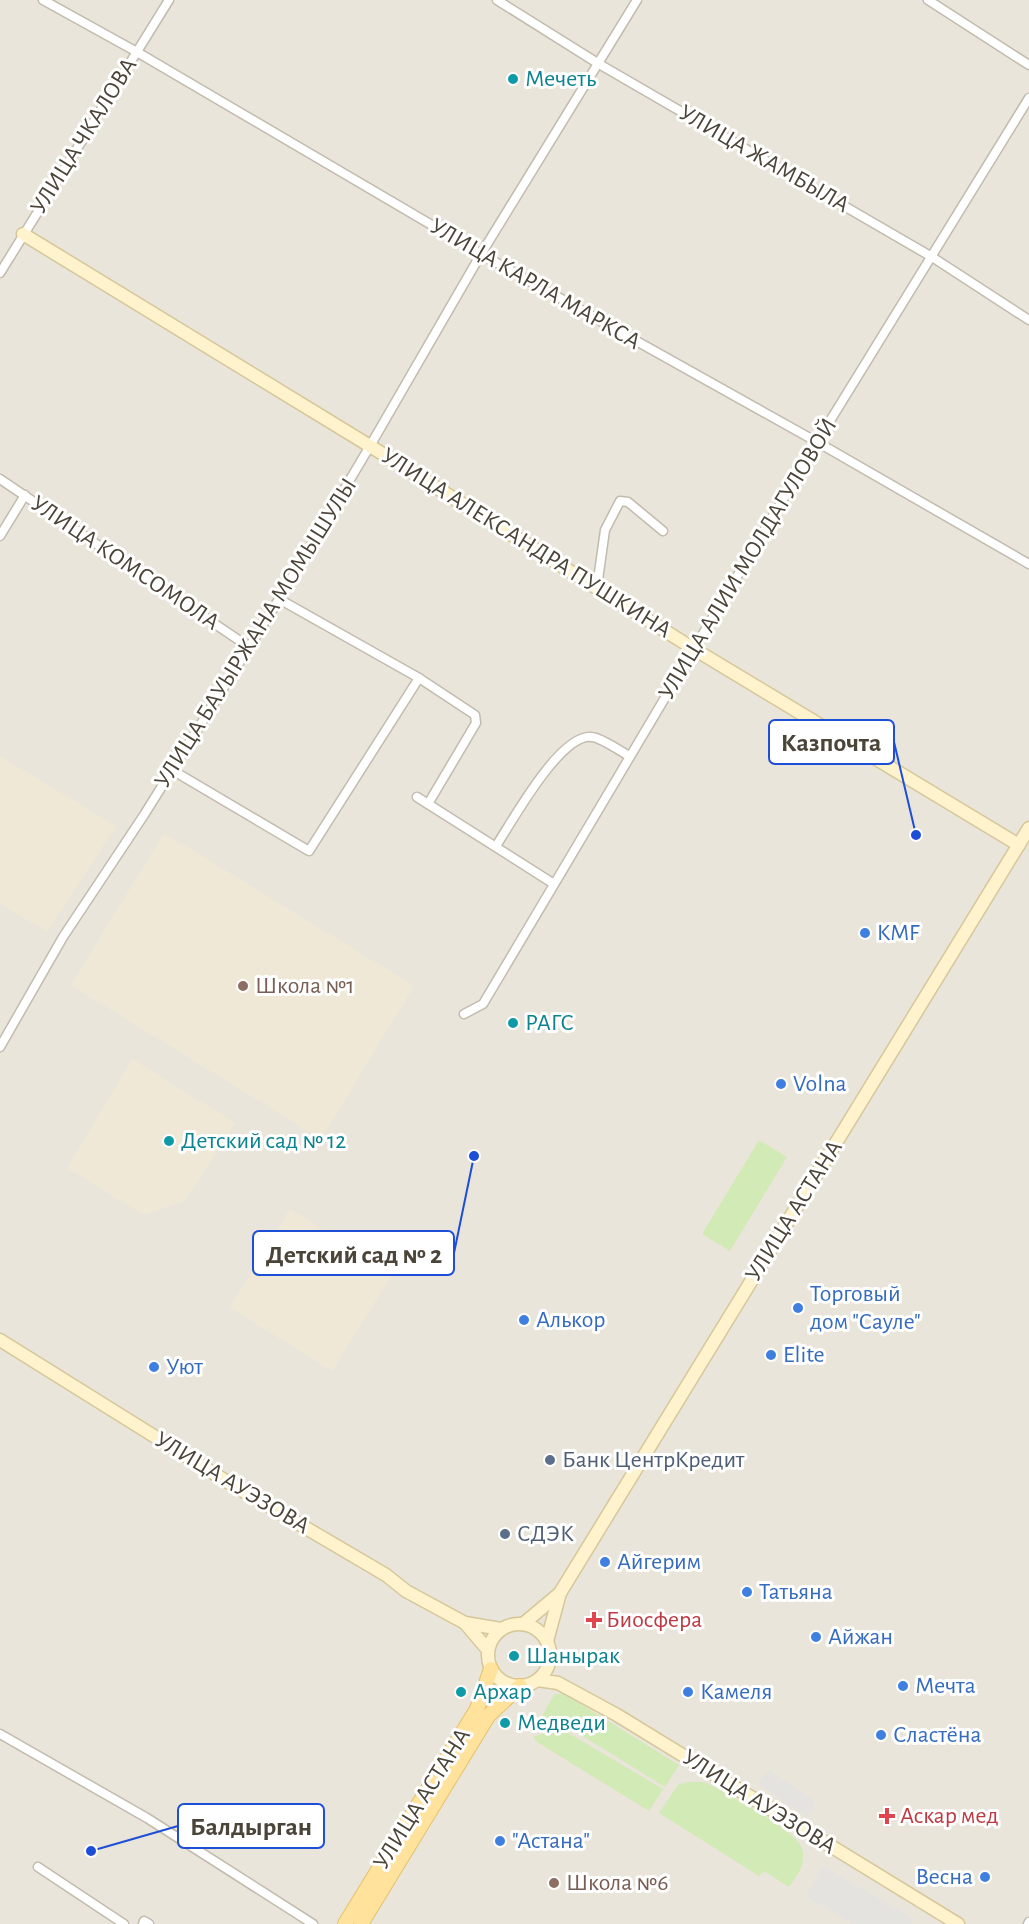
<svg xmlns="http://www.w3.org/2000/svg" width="1029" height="1924" font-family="'Alegreya Sans',sans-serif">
  <rect width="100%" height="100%" fill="#f6f3ec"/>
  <rect fill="#eae5da" x="0" y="0" width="1029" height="1924"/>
  <g fill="#efe8d6">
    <path d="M0,756L116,826L47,932L0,903Z"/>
    <path d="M164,833L414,986L321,1139L71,985Z"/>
    <path d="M132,1059L235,1123L186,1200L144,1215L67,1168Z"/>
    <path d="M290,1209L393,1273L332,1371L230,1307Z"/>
  </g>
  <g fill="#d2eab5">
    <path d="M759,1140L787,1157L730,1251L702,1234Z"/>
    <path d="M563,1693L679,1765L665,1787L560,1722L551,1725L538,1723L554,1695Z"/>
    <path d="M560,1728L663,1789L649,1811L537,1742L533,1737Z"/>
    <path d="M687,1782H704L715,1787C733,1798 796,1830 802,1848C807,1863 797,1876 789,1887L764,1871L759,1876L659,1813L678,1785Z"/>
  </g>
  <g fill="#e5e3e0">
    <path d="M768,1770L816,1801L807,1817L758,1784Z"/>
    <path d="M823,1866L914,1919L912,1924H852L806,1896Z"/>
  </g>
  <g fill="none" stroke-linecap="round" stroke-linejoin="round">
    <defs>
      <g id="street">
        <path d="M43,0L137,52L481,254L817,442L1029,564"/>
        <path d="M497,0L599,64L932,257L1029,320"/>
        <path d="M928,0L1029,65"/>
        <path d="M0,273L169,0"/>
        <path d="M0,479L249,647"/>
        <path d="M0,536L25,495"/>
        <path d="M597,587L605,530L620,501L628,502L663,531"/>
        <path d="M279,599L419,678L475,715L476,723L428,804"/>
        <path d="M172,770L309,851L419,678"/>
        <path d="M417,797L554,884"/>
        <path d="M496,846C512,822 560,733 592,737C602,738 620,751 629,756"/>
        <path d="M464,1014L483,1004L817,442L1029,98"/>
        <path d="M0,1047L63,937L144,815L279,599L370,446L481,254L637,0"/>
        <path d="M0,1734L147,1818L313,1924"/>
        <path d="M38,1867L124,1924"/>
        <path d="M143,1924L144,1921L149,1924"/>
        <path d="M1028,1924L1029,1922"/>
      </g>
      <g id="secondary">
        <path d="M23,234L370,446L694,649L1019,845"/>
        <path d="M0,1340L226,1481L386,1575L406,1591L465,1623L501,1629"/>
        <path d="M465,1623L488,1650"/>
        <path d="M523,1624L560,1593"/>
        <circle cx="519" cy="1655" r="31"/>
        <path d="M547,1641L560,1593L1029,828"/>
        <path d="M538,1680L558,1683L617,1715L958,1924"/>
      </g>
      <g id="primary">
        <path d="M345,1924L477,1709L491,1669"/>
        <path d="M361,1924L488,1716L520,1686"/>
      </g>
    </defs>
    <use href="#street" stroke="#c2bbae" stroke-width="11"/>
    <use href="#secondary" stroke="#d6c79b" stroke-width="15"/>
    <use href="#primary" stroke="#e6c16a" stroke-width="16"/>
    <use href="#street" stroke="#fff" stroke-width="8"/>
    <use href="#secondary" stroke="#fff3cd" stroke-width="12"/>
    <use href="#primary" stroke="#ffe39c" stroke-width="14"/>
  </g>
  <g fill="#0f9aa8" stroke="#fff" stroke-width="2">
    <circle cx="513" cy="79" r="6"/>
    <circle cx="513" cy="1023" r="6"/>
    <circle cx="169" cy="1141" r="6"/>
    <circle cx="514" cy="1656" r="6"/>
    <circle cx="461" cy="1692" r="6"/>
    <circle cx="505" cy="1723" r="6"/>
  </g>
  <g fill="#3f7fe0" stroke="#fff" stroke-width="2">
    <circle cx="865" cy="933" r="6"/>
    <circle cx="781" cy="1084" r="6"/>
    <circle cx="798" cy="1308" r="6"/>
    <circle cx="524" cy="1320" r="6"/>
    <circle cx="771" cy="1355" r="6"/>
    <circle cx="154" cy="1367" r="6"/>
    <circle cx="605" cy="1562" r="6"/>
    <circle cx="747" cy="1592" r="6"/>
    <circle cx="816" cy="1637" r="6"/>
    <circle cx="903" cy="1686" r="6"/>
    <circle cx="688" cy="1692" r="6"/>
    <circle cx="881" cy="1735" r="6"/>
    <circle cx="500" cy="1841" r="6"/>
    <circle cx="985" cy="1877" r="6"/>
  </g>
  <g fill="#8d6e63" stroke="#fff" stroke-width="2">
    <circle cx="243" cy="986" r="6"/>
    <circle cx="554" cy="1883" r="6"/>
  </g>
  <g fill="#5c6f8a" stroke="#fff" stroke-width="2">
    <circle cx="550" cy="1460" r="6"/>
    <circle cx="505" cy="1534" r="6"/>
  </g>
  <g fill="#e0444e" stroke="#fff" stroke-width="2">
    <path d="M591 1611h6v6h6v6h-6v6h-6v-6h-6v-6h6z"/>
    <path d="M884 1807h6v6h6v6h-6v6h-6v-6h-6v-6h6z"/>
  </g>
  <g text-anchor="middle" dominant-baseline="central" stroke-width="6" stroke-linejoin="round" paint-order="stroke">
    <g font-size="24" fill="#0d838f" stroke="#fff" text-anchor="start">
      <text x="525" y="79">Мечеть</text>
      <text x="525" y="1023">РАГС</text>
      <text x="181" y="1141">Детский сад № 12</text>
      <text x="526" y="1656">Шанырак</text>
      <text x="473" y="1692">Архар</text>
      <text x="517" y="1723">Медведи</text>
    </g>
    <g font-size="24" fill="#4b4439" stroke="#fff">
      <text transform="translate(84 136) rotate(-58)">УЛИЦА ЧКАЛОВА</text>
      <text transform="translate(764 159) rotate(30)">УЛИЦА ЖАМБЫЛА</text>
      <text transform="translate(535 284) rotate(30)">УЛИЦА КАРЛА МАРКСА</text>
      <text transform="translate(526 543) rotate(32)">УЛИЦА АЛЕКСАНДРА ПУШКИНА</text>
      <text transform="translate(748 559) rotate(-59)">УЛИЦА АЛИИ МОЛДАГУЛОВОЙ</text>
      <text transform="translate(125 563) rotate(34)">УЛИЦА КОМСОМОЛА</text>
      <text transform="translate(256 633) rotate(-58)">УЛИЦА БАУЫРЖАНА МОМЫШУЛЫ</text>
      <text transform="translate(794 1211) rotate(-58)">УЛИЦА АСТАНА</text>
      <text transform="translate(232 1483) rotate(31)">УЛИЦА АУЭЗОВА</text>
      <text transform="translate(422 1799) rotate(-58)">УЛИЦА АСТАНА</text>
      <text transform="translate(759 1802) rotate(32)">УЛИЦА АУЭЗОВА</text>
    </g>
    <g font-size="24" fill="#366cbe" stroke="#fff" text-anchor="start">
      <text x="877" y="933">KMF</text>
      <text x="793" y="1084">Volna</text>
      <text x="810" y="1294">Торговый<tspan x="810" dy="28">дом "Сауле"</tspan></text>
      <text x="536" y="1320">Алькор</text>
      <text x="783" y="1355">Elite</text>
      <text x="166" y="1367">Уют</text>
      <text x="617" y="1562">Айгерим</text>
      <text x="759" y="1592">Татьяна</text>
      <text x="828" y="1637">Айжан</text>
      <text x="915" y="1686">Мечта</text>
      <text x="700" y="1692">Камеля</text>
      <text x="893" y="1735">Сластёна</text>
      <text x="512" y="1841">"Астана"</text>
      <text x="973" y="1877" text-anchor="end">Весна</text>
    </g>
    <g font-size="24" fill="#785e54" stroke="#fff" text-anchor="start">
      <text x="255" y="986">Школа №1</text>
      <text x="566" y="1883">Школа №6</text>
    </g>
    <g font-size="24" fill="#4e5e75" stroke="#fff" text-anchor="start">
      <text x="562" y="1460">Банк ЦентрКредит</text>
      <text x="517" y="1534">СДЭК</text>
    </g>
    <g font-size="24" fill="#be3a42" stroke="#fff" text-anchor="start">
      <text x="606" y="1620">Биосфера</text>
      <text x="900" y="1816">Аскар мед</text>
    </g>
  </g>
  <path fill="none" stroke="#1d4ed8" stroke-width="2" d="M916 835L894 742M474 1156L454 1253M91 1851L178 1826"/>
  <g fill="#1d4ed8" stroke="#fff" stroke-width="2">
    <circle cx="916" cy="835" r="6"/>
    <circle cx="474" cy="1156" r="6"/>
    <circle cx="91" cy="1851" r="6"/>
  </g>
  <g fill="#fff" stroke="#1d4ed8" stroke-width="2">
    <rect x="769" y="720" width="125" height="44" rx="6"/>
    <rect x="253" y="1231" width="201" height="44" rx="6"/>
    <rect x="178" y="1804" width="146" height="44" rx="6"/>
  </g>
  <g font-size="26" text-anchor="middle" font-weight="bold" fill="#4b4439">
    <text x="831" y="751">Казпочта</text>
    <text x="354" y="1263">Детский сад № 2</text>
    <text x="251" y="1835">Балдырган</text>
  </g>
</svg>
